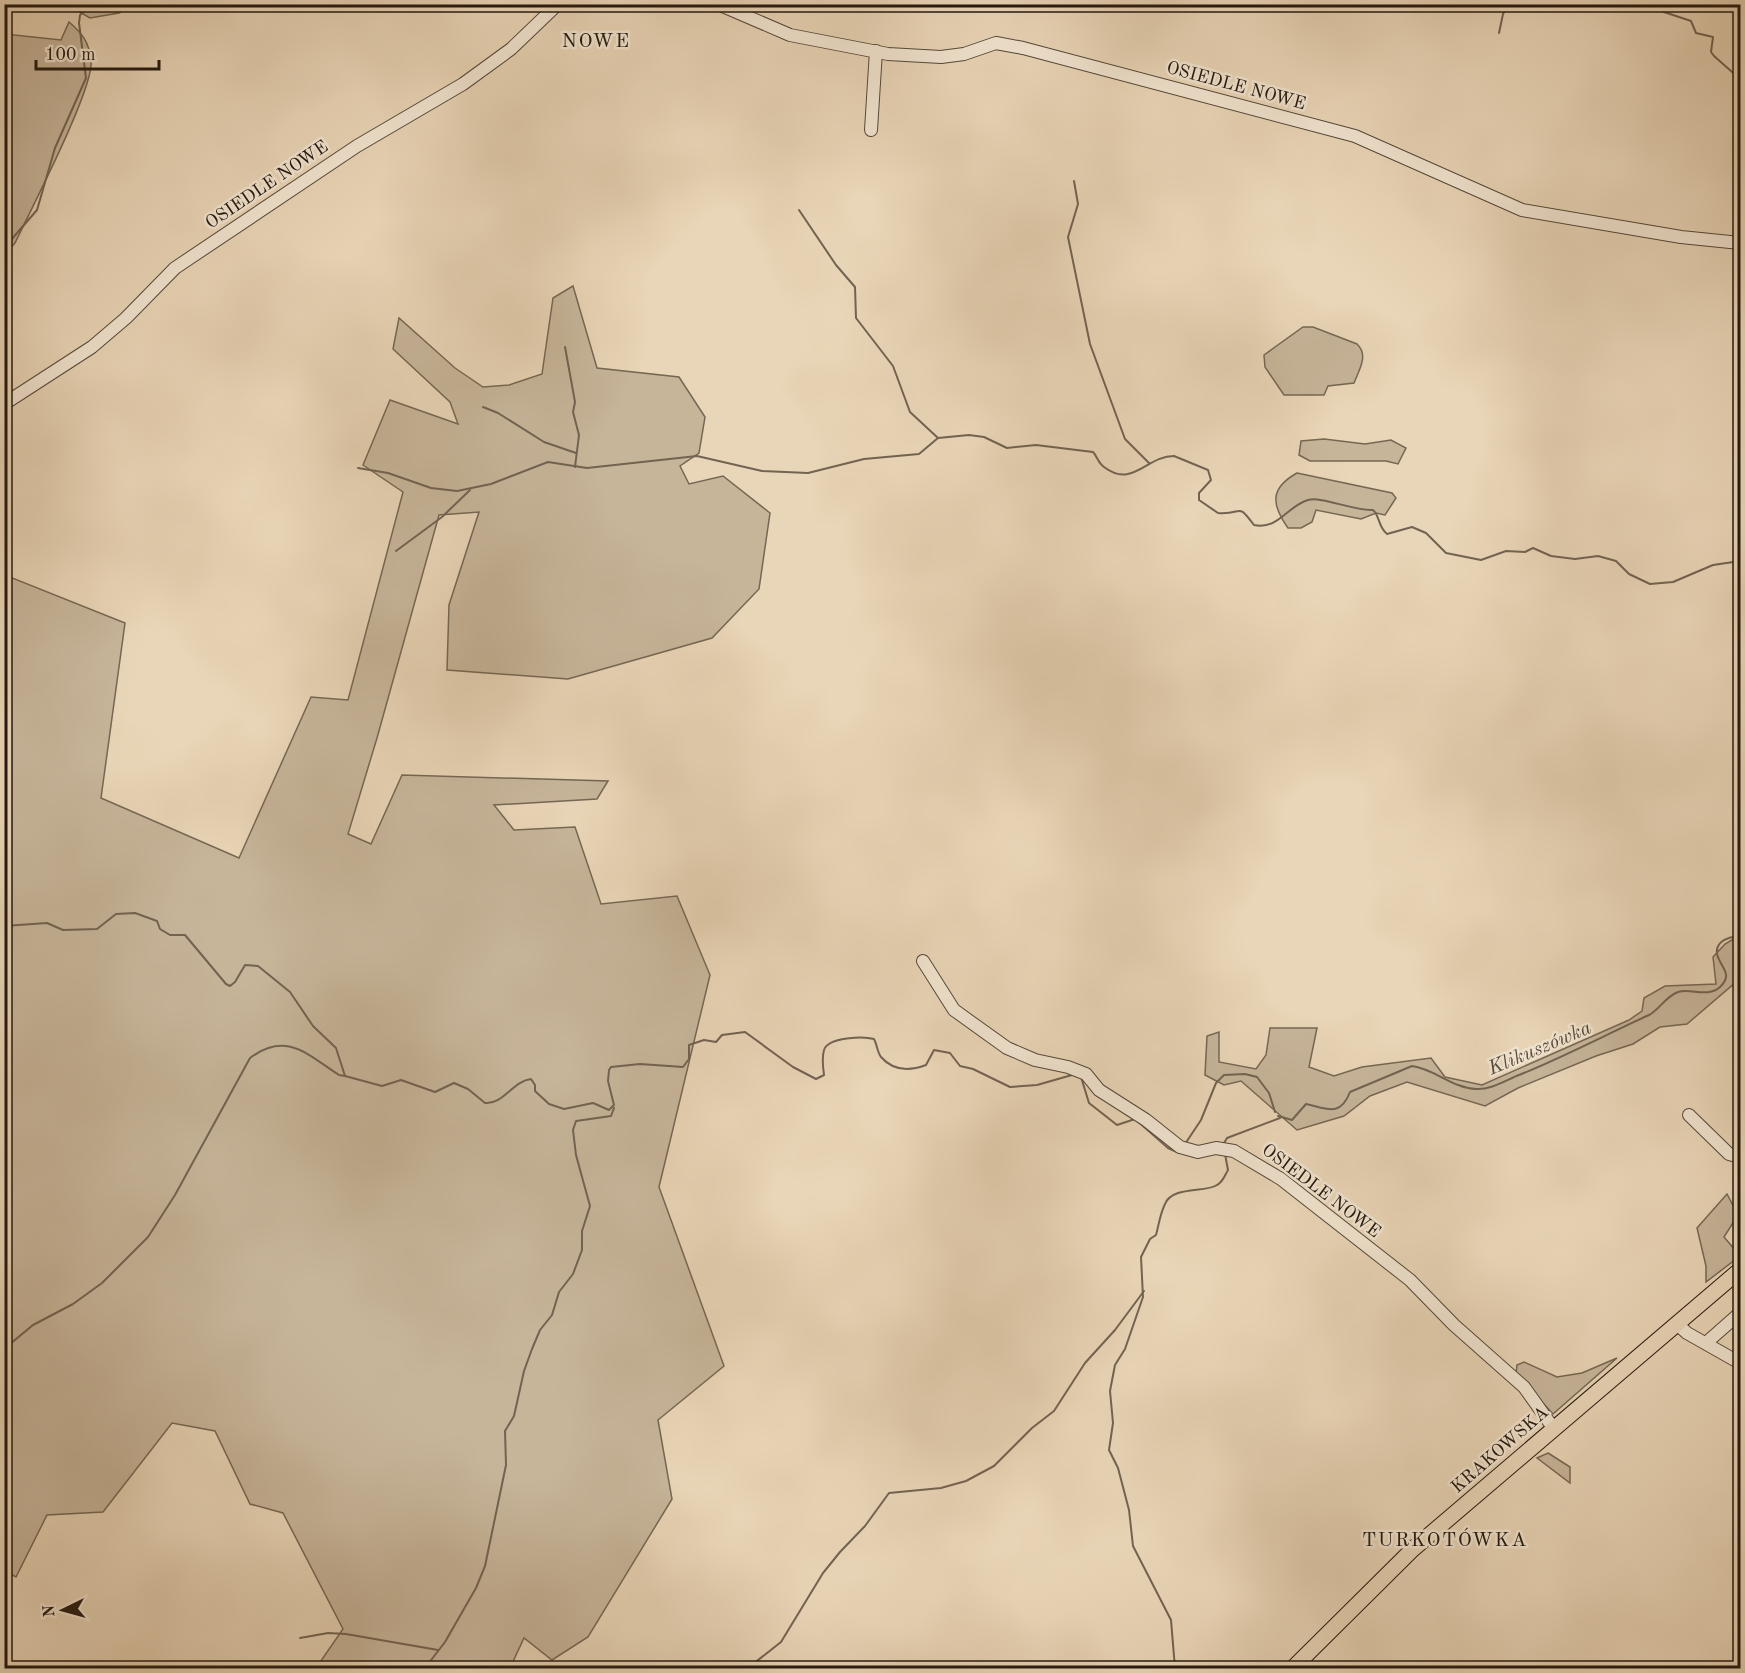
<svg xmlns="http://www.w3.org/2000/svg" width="1745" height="1673" font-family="'Old Standard TT',serif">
  <rect width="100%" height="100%" fill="#e9d5b7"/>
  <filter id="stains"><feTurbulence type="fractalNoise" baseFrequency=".00333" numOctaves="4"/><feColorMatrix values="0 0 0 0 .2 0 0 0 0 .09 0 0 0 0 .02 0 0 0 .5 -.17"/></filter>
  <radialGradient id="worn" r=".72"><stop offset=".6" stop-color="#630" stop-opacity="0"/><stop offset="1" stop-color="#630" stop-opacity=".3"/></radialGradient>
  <g fill="#c7b59a" stroke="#756754" stroke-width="1.5">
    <path d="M67,5H132L119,13L90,18Z"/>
    <path d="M69,22C82,33 89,42 91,60C95,87 30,211 15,243L5,254V34L61,40Z"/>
    <path d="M573,286L597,368L679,377L705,417L699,453L680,466L689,484L723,476L770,513L759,589L712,638L568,679L447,670L449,605L479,512L439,515L377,738L348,834L371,844L402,775L608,781L597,799L494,805L514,830L575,827L601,904L677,896L710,975L659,1187L724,1366L658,1420L672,1499L588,1637L552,1660L524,1638L510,1668H316L343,1629L283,1513L250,1504L215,1431L172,1423L103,1512L47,1515L16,1577L5,1571V575L125,623L101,798L239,858L311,697L348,700L403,492L363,465L390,400L458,424L450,402L393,349L399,318L455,368L483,387L509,385L542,374L553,298Z"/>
    <path d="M1303,327H1313L1357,344C1369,355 1359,370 1354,383L1328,386L1324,395H1284L1265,367L1264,355Z"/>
    <path d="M1324,439L1365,444L1391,440L1406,448L1398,464L1386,461H1310L1299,455L1301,441Z"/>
    <path d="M1297,473L1392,493L1396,498L1385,515L1376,513L1361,519L1316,510L1312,522L1301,528H1288C1271,504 1270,488 1297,473Z"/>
    <path d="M1740,935V965L1736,982L1687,1024L1660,1027L1633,1044L1596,1056L1518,1088L1485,1106L1407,1082L1370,1096L1344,1116L1297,1130L1241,1081L1224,1085L1205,1075L1207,1036L1219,1032V1062L1256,1069L1266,1055L1270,1028H1317L1309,1067L1334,1076L1362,1067L1431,1058L1445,1077L1482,1085L1629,1020L1642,1011L1644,998L1665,986L1716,984L1713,957L1725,944Z"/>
    <path d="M1727,1194L1738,1215L1724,1237L1740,1256L1706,1282V1266L1697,1228Z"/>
    <path d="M1617,1358L1553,1414L1516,1374L1517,1365L1524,1362L1557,1377L1582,1373Z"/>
    <path d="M1548,1453L1570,1467V1483L1537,1458Z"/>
  </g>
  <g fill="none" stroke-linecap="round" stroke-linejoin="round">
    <g stroke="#726352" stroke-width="2">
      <path d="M83,4L87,9L96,4"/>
      <path d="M1662,4L1661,11L1691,21L1696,33L1713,37L1711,52L1714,56L1740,79"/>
      <path d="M1499,33L1503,14L1509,4"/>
      <path d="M1074,181L1078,204L1068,237L1090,344L1125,439L1149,463"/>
      <path d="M799,210L836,265L855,287L856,318L893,366L910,412L938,438"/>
      <path d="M4,248L37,210L55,148L86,78L79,23L80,15L87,9"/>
      <path d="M565,347L575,402L573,412L579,435L575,467"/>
      <path d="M483,407L498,413L544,442L576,453"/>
      <path d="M358,468L388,473L431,488L457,491L491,484L548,462L587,468L697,456L762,471L808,473L864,459L919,454L938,438L969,435L984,437L1007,448L1036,445L1093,452C1097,456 1098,463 1104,467C1133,489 1146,456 1174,456L1208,470L1211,480L1199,493V500L1218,513C1244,515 1236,501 1254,525C1279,530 1287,506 1308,500C1321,496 1354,511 1373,510C1380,516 1378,527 1387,534L1412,527L1426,533L1446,553L1481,560L1506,551L1525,552L1533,548L1551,556L1575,559L1598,556L1616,561L1629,574L1650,584L1673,582L1713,565L1740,561"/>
      <path d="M396,551L442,517L470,490"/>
      <path d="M4,926L47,923L63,930L97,929L116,914L135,913L157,921L160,929L170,935H185L226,984L230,986L235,982L245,965L258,966L290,992L313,1026L336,1048L345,1076L382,1086L401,1080L435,1092L454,1083L468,1089L485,1103C503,1105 513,1081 531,1079L535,1085V1091L549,1104L564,1109L593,1103L609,1110L614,1105L608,1081L609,1070L611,1067L640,1064L683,1067L689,1059V1045L704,1040L716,1042L722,1035L745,1032L793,1067L816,1079L824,1075C823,1068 822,1057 824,1050C828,1037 864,1036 874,1039C877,1044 877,1052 881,1057C894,1072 910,1071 926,1065L934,1050L950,1053L960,1066L973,1069L1010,1087L1037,1085L1072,1075"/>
      <path d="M1081,1077L1089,1103L1117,1125L1135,1119L1168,1148L1179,1153"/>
      <path d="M1278,1116L1292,1120L1306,1104C1326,1108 1340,1118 1350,1092L1412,1066C1435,1069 1452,1088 1476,1089C1491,1090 1506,1080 1519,1075C1564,1057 1605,1035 1649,1015C1660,1009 1665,997 1678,992C1691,988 1708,998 1720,987C1734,974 1720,967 1717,954C1715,940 1731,936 1740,937"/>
      <path d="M1185,1144L1201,1120L1216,1083L1224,1075L1245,1074L1257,1077L1269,1093L1275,1112"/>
      <path d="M1223,1145L1227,1138L1280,1118"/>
      <path d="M4,1349L33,1325L73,1304L102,1283L148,1237L175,1195L250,1058C286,1031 307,1054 339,1075L345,1076"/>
      <path d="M300,1638L328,1633L346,1634L438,1650"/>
      <path d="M425,1668L445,1642L476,1588L485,1566L506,1465L505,1431L514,1416L524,1371L532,1349L540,1330L552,1315L559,1292L573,1274L582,1250V1231L590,1206L576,1155L573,1130L576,1121L611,1116L614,1108"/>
      <path d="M748,1668L781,1642L823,1573L840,1552L865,1526L889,1493L941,1488L966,1481L994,1466L1032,1428L1054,1411L1085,1363L1115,1330L1144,1291"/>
      <path d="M1175,1668L1171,1620L1133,1546L1129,1510L1118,1468L1109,1450L1113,1423L1110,1391L1115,1365L1125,1349L1143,1297L1141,1257L1150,1239L1156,1235C1159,1224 1160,1214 1165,1204C1172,1186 1205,1193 1217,1185C1223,1182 1225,1175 1228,1170L1225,1154"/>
    </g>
    <defs>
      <g id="minor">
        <path d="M718,4L790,35L888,54L941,57L964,54L996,43L1023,48L1355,136L1522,210L1681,237L1740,243"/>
        <path d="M871,130L876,51"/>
        <path d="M4,404L92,347L126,318L175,268L357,146L463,84L511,49L558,4"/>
        <path d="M923,961L954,1010L1007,1048L1035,1060L1068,1067L1086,1074L1099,1090L1146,1120L1180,1147L1198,1152L1216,1148L1234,1151L1281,1179L1410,1280L1454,1325L1524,1387L1554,1429"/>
        <path d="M1689,1115L1729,1154L1740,1157"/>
        <path d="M1677,1324L1687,1333L1740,1363"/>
        <path d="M1706,1343L1740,1313"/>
      </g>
      <path id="major" d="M1293,1668L1413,1549L1740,1270"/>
    </defs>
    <use href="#minor" stroke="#544839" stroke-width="14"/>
    <use href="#major" stroke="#23190f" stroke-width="17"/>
    <use href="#minor" stroke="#f1e4d0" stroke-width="12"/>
    <use href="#major" stroke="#e9d5b7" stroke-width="15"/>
  </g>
  <g text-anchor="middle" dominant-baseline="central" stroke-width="5" stroke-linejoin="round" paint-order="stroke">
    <g font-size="18" fill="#23190f" stroke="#f1e4d0">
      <text transform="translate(1236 86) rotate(15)">OSIEDLE NOWE</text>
      <text transform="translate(267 185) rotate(-34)">OSIEDLE NOWE</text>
      <text transform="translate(1321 1191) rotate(37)">OSIEDLE NOWE</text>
      <text transform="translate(1500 1450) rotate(-41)">KRAKOWSKA</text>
    </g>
    <g font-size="20" letter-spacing="1.5" fill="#23190f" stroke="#f1e4d0">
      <text x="596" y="42">NOWE</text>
      <text x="1445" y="1541">TURKOTÓWKA</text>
    </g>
    <g font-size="20" font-style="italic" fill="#574b3b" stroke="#f1e4d0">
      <text transform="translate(1540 1049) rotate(-23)">Klikuszówka</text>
    </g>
  </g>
  <rect width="1745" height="1673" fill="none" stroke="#e9d5b7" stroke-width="24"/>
  <rect x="6" y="6" width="1733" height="1661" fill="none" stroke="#23190f" stroke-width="3"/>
  <rect x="12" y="12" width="1721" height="1649" fill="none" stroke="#23190f" stroke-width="1.5"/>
  <g transform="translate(63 1610) rotate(265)" stroke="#f1e4d0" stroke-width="4.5" paint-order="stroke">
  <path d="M0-4.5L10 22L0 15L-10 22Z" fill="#23190f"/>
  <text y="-9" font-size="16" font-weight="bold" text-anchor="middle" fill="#23190f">N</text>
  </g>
  <path d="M36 60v9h123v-9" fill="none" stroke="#23190f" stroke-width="3"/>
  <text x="45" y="60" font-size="18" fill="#23190f" stroke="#f1e4d0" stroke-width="4.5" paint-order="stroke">100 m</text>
  <rect width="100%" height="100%" filter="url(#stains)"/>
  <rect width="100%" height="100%" fill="url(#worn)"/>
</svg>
